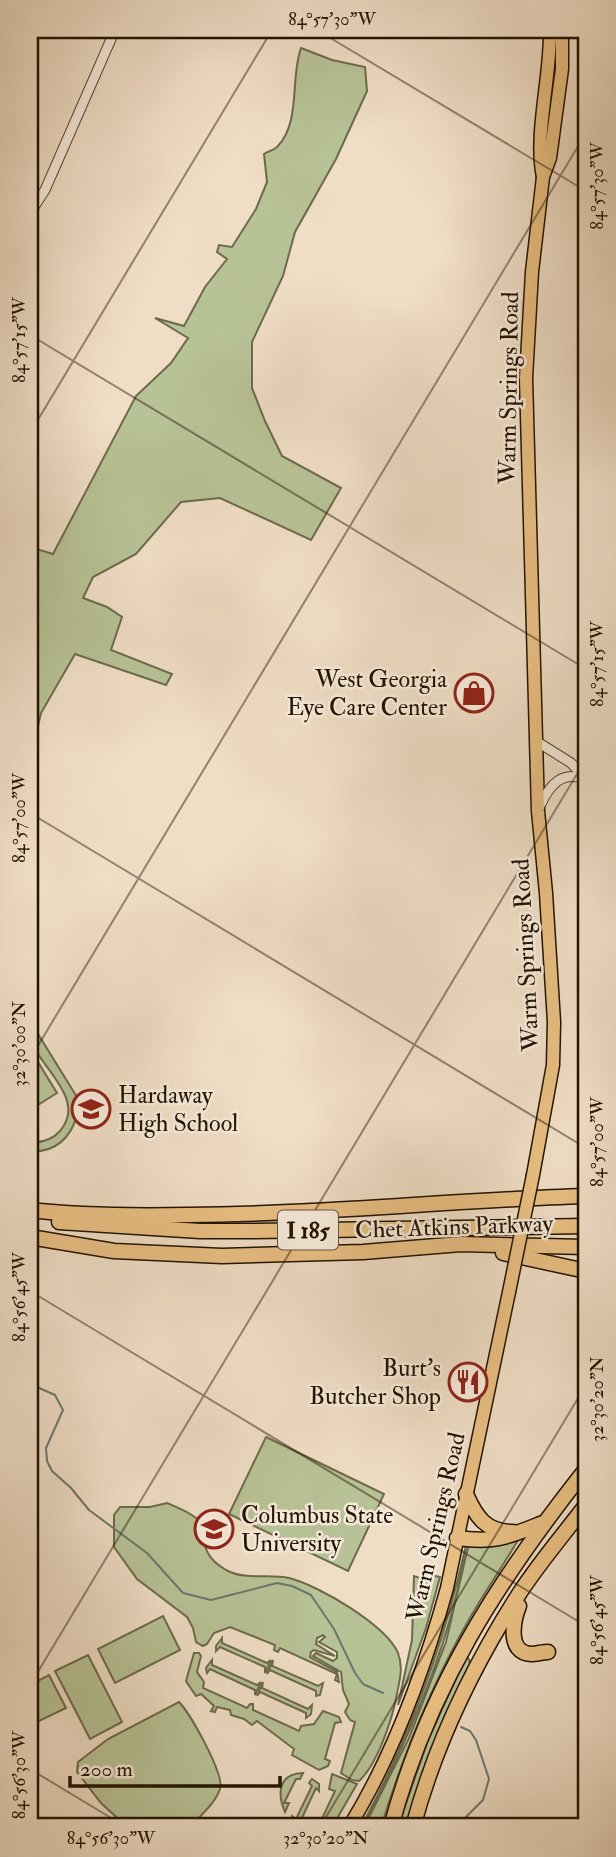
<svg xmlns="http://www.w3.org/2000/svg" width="616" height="1857" font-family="'IM FELL Double Pica',serif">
  <rect width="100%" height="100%" fill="#efddc5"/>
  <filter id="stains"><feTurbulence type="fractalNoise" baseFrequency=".00286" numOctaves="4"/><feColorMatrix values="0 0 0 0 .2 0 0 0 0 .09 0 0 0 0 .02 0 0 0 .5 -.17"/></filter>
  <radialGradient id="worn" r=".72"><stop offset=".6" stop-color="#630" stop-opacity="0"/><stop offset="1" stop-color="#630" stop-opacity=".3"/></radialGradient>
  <g fill="#b7c296" stroke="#6c6a4b" stroke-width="2">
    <path d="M301,48L332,60L365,67L367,91L336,159L295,232L283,276L252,342V388L265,421L282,456L341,488L311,540L220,498L181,502L136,554L93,577L83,598L107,607L122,617L111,650L172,674L166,685L75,654L41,713L30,761V547L53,554L136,396L171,363L188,338L155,318L184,326L205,287L227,259L217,252L219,245L232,247L256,209L267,182L264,154C268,151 275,150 278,146C301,121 290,78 301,48Z"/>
    <path d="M30,1021L88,1115L80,1120L77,1115C71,1138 55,1153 30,1151V1142C41,1143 52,1140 60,1131C88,1098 37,1066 30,1037C29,1033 30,1026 30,1021Z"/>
    <path d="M30,1049L57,1093L30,1110Z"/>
    <path d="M266,1437L384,1494L348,1571L229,1514Z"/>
    <path d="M167,1503C176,1507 188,1511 196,1518C210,1531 194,1552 226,1570C247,1581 268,1573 289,1578C318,1585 386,1625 398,1653C404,1668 399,1682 396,1699C391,1722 377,1765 359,1781L352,1780L341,1773L355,1722L350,1720L345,1712L349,1704L343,1690L341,1672L313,1656L316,1653L333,1661L337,1658V1652L319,1642L325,1637L323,1635L317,1638L316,1644L335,1656L314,1650L311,1652L310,1657L337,1672L339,1682L335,1680L337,1674L280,1648L278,1652L274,1650L275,1645L230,1627L214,1633L207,1644L203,1646L196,1642L193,1628L187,1617L137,1579L114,1547V1515L120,1507H150Z"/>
    <path d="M518,1540C502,1568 483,1594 467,1623C430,1688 403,1756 381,1827H364L409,1738L446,1642L469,1543Z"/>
    <path d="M466,1545C456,1618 427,1694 396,1760C386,1783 375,1808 361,1827C410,1737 444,1645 466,1545Z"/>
    <path d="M431,1575L440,1577L426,1628L398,1705L412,1640L414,1576L423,1579Z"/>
    <path d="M163,1616L180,1650L115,1683L98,1649Z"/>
    <path d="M222,1638V1643L267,1663L271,1660L265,1673V1667L220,1647L216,1651V1646Z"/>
    <path d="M194,1653H199L201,1656L197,1672L204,1682L203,1688L247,1708L250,1704H253V1710L299,1731L301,1726L314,1724L323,1711L339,1717L341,1722L335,1723L325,1759L330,1761L328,1766L319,1770L292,1755L294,1749L257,1721L252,1725L244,1719L231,1715L230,1710L217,1707L215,1712L211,1711L214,1706L201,1694L196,1696L186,1681Z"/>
    <path d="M88,1655L122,1722L90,1739L55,1671Z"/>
    <path d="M466,1657L469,1659L470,1665L436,1738L405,1827H398L428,1740Z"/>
    <path d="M212,1660V1665L257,1685L261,1682L255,1695V1690L210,1669L207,1673L206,1668Z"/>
    <path d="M273,1660L272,1666L318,1686L323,1683L320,1695L316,1696V1691L270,1670L267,1674Z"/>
    <path d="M49,1675L66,1708L35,1723L30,1713V1685Z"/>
    <path d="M263,1682L262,1688L308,1709L312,1705L311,1714L306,1718V1713L260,1692L257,1696Z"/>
    <path d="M179,1702C190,1713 225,1775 220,1789C215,1804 200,1816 190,1827H127L101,1803L77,1772L78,1762L108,1739Z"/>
    <path d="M303,1773L300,1779H296L284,1803H289L285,1812C277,1793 278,1774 303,1773Z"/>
    <path d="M332,1774L357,1784L332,1827H318L335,1791L329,1789Z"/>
    <path d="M312,1779L319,1784V1791L316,1788L300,1822L303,1826L292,1827L290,1824L292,1816L296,1819L312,1786L309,1783Z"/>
  </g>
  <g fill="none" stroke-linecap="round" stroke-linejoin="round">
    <g stroke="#6a776d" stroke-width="2">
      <path d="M30,1384L55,1395L63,1410L46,1448L47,1461L52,1471L71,1488L89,1510L147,1553L183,1593L211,1600L277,1583L292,1586L311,1595L334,1629L355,1673L363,1684L383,1693"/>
      <path d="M456,1827L483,1800L489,1779L476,1740L470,1731L461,1727"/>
    </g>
    <defs>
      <g id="minor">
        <path d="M30,213L45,190L115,30"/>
        <path d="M536,741L571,763L583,776"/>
        <path d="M540,806C549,786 561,770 585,779"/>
      </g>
      <g id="major">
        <path d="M543,177C534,135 551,76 550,30"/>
        <path d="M533,1175L553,1065L554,1022L546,893L538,811L526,378L532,272L543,177L550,158L562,69V30"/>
        <path d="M349,1827C394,1754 424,1671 447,1588L509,1292"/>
      </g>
      <g id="highway">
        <path d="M30,1210C82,1216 136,1216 189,1215C322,1214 454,1200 586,1196"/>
        <path d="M59,1222L200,1231H249L586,1226"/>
        <path d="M30,1237L114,1251L222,1256L363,1252L461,1244L586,1247"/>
        <path d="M503,1253L586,1271"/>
        <path d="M466,1494C476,1517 486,1532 513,1532"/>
        <path d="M457,1538C496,1543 507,1537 543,1523"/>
        <path d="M519,1606C513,1621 507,1653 531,1654C536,1654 543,1652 548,1652"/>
        <path d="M391,1827C428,1689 498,1580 586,1469"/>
        <path d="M413,1827C435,1745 473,1666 519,1594C539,1563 564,1534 586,1505"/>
      </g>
    </defs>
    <use href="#minor" stroke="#554531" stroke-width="11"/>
    <use href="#major" stroke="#221200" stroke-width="15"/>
    <use href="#highway" stroke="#221200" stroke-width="17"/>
    <use href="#minor" stroke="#f5e9d9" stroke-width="9"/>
    <use href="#major" stroke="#e8be82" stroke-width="12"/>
    <use href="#highway" stroke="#e8be82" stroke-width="14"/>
    <defs>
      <path id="major-bridge" d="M509,1292L533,1175"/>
    </defs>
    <use href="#major-bridge" stroke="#221200" stroke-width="15" stroke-linecap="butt"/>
    <use href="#major-bridge" stroke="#e8be82" stroke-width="12"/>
  </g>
  <path fill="none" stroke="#221200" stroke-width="2" stroke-opacity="0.45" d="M317,30L586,191M30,335L586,669M30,433L272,30M30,813L586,1148M30,1059L586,133M30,1291L586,1626M30,1685L586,759M30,1769L126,1827M320,1827L586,1385"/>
  <defs>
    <symbol id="shop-ring" viewBox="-11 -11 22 22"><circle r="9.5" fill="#f5e9d9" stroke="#8f2418" stroke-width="1.5"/><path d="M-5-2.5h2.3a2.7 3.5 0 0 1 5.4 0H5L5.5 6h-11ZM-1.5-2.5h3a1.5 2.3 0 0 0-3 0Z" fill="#8f2418"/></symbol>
    <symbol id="school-ring" viewBox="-11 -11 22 22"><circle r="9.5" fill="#f5e9d9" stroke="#8f2418" stroke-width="1.5"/><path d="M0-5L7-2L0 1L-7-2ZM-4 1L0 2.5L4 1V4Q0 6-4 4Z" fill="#8f2418"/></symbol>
    <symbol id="restaurant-ring" viewBox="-11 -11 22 22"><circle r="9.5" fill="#f5e9d9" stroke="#8f2418" stroke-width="1.5"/><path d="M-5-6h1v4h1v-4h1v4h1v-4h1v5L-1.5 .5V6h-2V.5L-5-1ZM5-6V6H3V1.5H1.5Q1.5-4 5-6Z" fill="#8f2418"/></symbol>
    <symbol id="university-ring" viewBox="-11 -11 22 22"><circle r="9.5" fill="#f5e9d9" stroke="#8f2418" stroke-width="1.5"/><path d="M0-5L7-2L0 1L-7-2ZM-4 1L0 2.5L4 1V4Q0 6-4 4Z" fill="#8f2418"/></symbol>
  </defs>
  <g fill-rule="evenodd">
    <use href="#shop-ring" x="452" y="671" width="44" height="44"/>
    <use href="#school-ring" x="69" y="1087" width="44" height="44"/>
    <use href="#restaurant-ring" x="446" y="1360" width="44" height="44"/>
    <use href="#university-ring" x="192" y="1507" width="44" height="44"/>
  </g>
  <g text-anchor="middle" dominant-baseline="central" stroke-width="5" stroke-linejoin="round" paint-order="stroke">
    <rect fill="#f5e9d9" stroke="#615241" stroke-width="2" x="278" y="1210.5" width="60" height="39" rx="5"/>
    <g font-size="23" font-weight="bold" fill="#221200">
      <text x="308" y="1230">I 185</text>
    </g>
    <g font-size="24" fill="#221200" stroke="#f5e9d9">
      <text transform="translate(509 388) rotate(-89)">Warm Springs Road</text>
      <text transform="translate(526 955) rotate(-93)">Warm Springs Road</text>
      <text transform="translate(454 1227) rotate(-2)">Chet Atkins Parkway</text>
      <text transform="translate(436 1527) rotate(-77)">Warm Springs Road</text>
    </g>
    <g font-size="24" fill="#221200" stroke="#f5e9d9" text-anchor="end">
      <text x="447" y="679">West Georgia<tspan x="447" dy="28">Eye Care Center</tspan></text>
      <text x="118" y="1095" text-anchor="start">Hardaway<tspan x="118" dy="28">High School</tspan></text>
      <text x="441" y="1368">Burt's<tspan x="441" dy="28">Butcher Shop</tspan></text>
      <text x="241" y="1515" text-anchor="start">Columbus State<tspan x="241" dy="28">University</tspan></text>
    </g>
  </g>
  <rect width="616" height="1857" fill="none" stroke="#efddc5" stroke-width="77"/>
  <path d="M70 1776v10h210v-10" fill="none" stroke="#221200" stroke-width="3.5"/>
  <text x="80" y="1776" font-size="21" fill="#221200" stroke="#f5e9d9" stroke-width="5" paint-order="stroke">200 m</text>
  <rect x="38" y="38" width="540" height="1780" fill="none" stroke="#221200" stroke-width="2.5"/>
  <g font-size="18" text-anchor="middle" fill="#221200">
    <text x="332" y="25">84°57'30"W</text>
    <text transform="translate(597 186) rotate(-90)" y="6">84°57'30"W</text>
    <text transform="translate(19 340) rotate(-90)" y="6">84°57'15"W</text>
    <text transform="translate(597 664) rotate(-90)" y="6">84°57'15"W</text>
    <text transform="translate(19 818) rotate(-90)" y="6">84°57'00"W</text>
    <text transform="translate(19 1044) rotate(-90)" y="6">32°30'00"N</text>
    <text transform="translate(597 1142) rotate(-90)" y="6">84°57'00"W</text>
    <text transform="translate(19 1297) rotate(-90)" y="6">84°56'45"W</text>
    <text transform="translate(597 1399) rotate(-90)" y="6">32°30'20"N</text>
    <text transform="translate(597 1620) rotate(-90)" y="6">84°56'45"W</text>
    <text transform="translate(19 1775) rotate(-90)" y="6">84°56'30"W</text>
    <text x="111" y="1844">84°56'30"W</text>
    <text x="326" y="1844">32°30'20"N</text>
  </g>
  <rect width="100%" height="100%" filter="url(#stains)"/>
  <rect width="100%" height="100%" fill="url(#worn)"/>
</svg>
